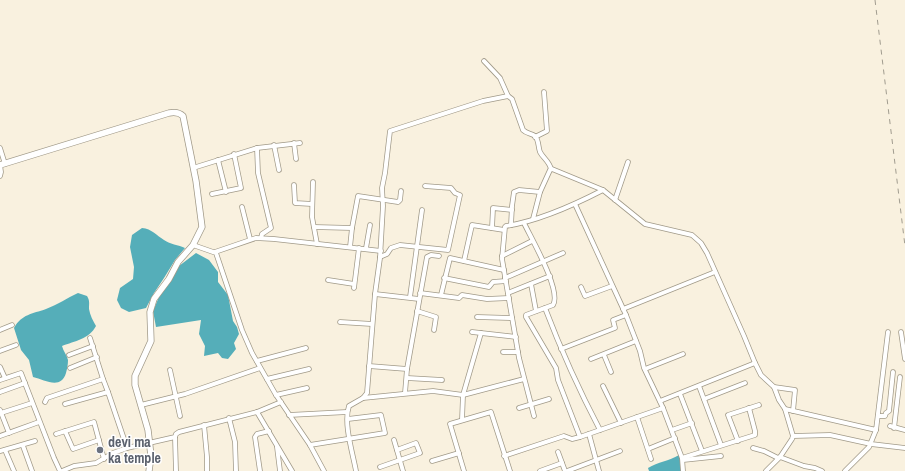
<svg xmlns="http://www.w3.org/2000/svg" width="905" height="471" font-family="'Archivo Narrow',sans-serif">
  <rect width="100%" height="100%" fill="#f9f1df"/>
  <g fill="#55aeb9">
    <path d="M142,228C152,229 156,235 164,240C169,244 179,245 185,248L175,260L164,278L154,293L146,308L129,312L121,308L117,300L120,288L133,279L134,267L130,247L132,235Z"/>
    <path d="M196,253L209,260L218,272V282L228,295L233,321L237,327L239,334L234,343L236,349L228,359L222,358L218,353L204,356L205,346L199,334L201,320L156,327L153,311L159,297L179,266Z"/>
    <path d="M78,293L87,296C90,301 89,303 89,309C90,315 93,321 96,326C89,339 75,341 62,346C63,351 67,355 68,360C68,365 67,369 66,373C61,390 45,380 33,377L29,360L21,350L14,328C22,314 32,314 46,309C57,305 67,298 78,293Z"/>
    <path d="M679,455H682L684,471H649L648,468C658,462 669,461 679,455Z"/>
  </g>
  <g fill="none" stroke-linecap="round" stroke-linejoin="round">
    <defs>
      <g id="minor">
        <path d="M484,61L500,78L508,96"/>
        <path d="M535,137L547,131L544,92"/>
        <path d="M294,143L296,159"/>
        <path d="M274,145L279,170"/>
        <path d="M0,148L5,164"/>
        <path d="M257,148L258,173L271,228L262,234L261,238"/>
        <path d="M218,160L226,192"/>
        <path d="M0,165L1,172L0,176"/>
        <path d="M193,168L257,148L300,143"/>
        <path d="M313,182L312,217L317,244"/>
        <path d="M294,185L295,203L312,204"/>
        <path d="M212,194L241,188L234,154"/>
        <path d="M615,200L628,162"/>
        <path d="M575,204L626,315L640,351L644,368L663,408L682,458L683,471"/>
        <path d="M242,207L250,239"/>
        <path d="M533,219L540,192L550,170L552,169L603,190L645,224L692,235L701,243L707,253L744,336L755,363L761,375L774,387L779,400L785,409L876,430L888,332"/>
        <path d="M524,223C531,238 562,291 553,305L526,315V317L556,368L558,380L580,437"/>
        <path d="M511,225L512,206L514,192L519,190L540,192"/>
        <path d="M314,227L352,228"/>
        <path d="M492,228L493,208L512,210"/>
        <path d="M193,245L216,253L242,330L252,353L276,395L310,445L324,471"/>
        <path d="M350,247L352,228L358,196L398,202L400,200L401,191"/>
        <path d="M366,248L370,225"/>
        <path d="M215,252L256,238L274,239L381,251"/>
        <path d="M502,256L532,241"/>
        <path d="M380,257L387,254L391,248L400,245L448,250L460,195L455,193L451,188L425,186"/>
        <path d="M464,261L472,225L504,230"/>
        <path d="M444,278L489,287L493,282L506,281"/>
        <path d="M505,278L563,253"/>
        <path d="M328,280L354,284"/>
        <path d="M531,284L536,311"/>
        <path d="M581,287L585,296L612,286"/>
        <path d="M354,288L359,248"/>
        <path d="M420,293L459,298L462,295L487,299L509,298"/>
        <path d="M508,293L550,276"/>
        <path d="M375,294L419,299"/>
        <path d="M441,295L450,258L504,270"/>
        <path d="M410,297L422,210"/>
        <path d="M545,308C561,350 579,390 600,430"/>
        <path d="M623,309L715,272"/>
        <path d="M417,311L436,317L434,330"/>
        <path d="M477,317L512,318"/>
        <path d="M340,322L372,324"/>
        <path d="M0,330L12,325"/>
        <path d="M472,332L516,337"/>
        <path d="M901,332L905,359"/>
        <path d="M561,349L615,328L613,320L626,315"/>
        <path d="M0,351L16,345"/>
        <path d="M503,352H518"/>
        <path d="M69,355L93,346"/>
        <path d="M604,355L611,372"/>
        <path d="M591,359L636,341"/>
        <path d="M257,361L306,348"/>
        <path d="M369,366L407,369"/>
        <path d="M0,367L5,378"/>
        <path d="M70,368L97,357"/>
        <path d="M645,369L683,354"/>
        <path d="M170,370L180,416"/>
        <path d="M407,378L442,380"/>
        <path d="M103,379L108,392"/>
        <path d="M267,379L309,369"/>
        <path d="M0,380L21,373L54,458L60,471"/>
        <path d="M603,386L621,423"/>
        <path d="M699,386L721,445"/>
        <path d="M774,387L795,390L793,411"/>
        <path d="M0,392L25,383"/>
        <path d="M405,393L407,369L427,257L431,255L439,256"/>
        <path d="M680,394L702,451"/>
        <path d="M276,395L307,388"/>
        <path d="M363,398L433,391L463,395L524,379"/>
        <path d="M704,399L745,383"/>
        <path d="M660,401L755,363"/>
        <path d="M45,402L47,398L103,379L90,338"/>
        <path d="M65,404L108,392L127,448"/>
        <path d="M141,405L185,394L260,368"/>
        <path d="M519,408L549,399"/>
        <path d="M0,410L9,433"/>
        <path d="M257,412L292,471"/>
        <path d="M1,413L32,403"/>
        <path d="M289,415L347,412"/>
        <path d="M534,416L519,358L502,259L505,227L506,226C539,221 574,205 603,190"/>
        <path d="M878,416H885L886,413L889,411L893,372"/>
        <path d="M637,417L651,459"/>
        <path d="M229,418L235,442L236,471"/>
        <path d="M462,420L463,395L481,333"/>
        <path d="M204,425L207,457V471"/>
        <path d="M890,426L905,430"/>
        <path d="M894,428L900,377"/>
        <path d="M672,430L692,423"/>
        <path d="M65,431L73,449L99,440"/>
        <path d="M56,434L94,422L104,459"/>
        <path d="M589,434L599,471"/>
        <path d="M0,436L39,422"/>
        <path d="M793,436L830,435L871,444L905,448"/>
        <path d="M175,437L176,471"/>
        <path d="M394,440L403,471"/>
        <path d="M738,441L728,415L759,405"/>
        <path d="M310,445L385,433L381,415L348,419"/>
        <path d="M23,446L32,471"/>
        <path d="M277,447L280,471"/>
        <path d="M753,448L764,451L778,458"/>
        <path d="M648,449L675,438"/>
        <path d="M5,450L14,471"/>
        <path d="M0,451L35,441"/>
        <path d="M558,452L565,471"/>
        <path d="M504,456L564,436L572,439L580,437L663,408"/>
        <path d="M780,457L804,466L815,468L822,471"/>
        <path d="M682,458L755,435V431L749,408"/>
        <path d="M683,460L721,456"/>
        <path d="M432,461L459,453"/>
        <path d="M380,467L420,453L416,443L397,450"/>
        <path d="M62,471L74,466L96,463L113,453L127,448L175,437L176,434L179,432L257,412L281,402"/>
        <path d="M260,471L255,437L257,434L269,431"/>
        <path d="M356,471C353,454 343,423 349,406L363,398L367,393L375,294L380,258L383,206L382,188L385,173L390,131L483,101L508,96L512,99L523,130C527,134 531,133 535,136C539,140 538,147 540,152C543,158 549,161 551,169"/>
        <path d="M464,471L450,424L491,412L510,471"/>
        <path d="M540,471L562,463"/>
        <path d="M567,471L620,451"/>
        <path d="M766,471L780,457L792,439L793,436L785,409"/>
        <path d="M845,471L869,447L876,430"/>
      </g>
      <path id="tertiary" d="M0,165L169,113C174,112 179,112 183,116L196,181L202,227L193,245L178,262L169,279L154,299L150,312L151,341L135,376V385L148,430L151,456L149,471"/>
    </defs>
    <use href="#minor" stroke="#a19a89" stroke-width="5.5"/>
    <use href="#tertiary" stroke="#a19a89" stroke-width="7"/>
    <use href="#minor" stroke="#fff" stroke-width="4"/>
    <use href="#tertiary" stroke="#fff" stroke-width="5.5"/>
    <path stroke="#a19c8f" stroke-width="1" stroke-dasharray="5 5" stroke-linecap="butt" d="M875,0L905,246"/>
  </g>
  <circle fill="#6b7280" stroke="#fff" stroke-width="1.5" cx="100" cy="450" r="4"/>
  <g text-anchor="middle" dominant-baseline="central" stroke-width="3" stroke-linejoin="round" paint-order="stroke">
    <g font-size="14" font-weight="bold" fill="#5b616d" stroke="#fff" text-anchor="start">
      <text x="108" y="442">devi ma<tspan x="108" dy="16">ka temple</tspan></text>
    </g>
  </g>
</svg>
